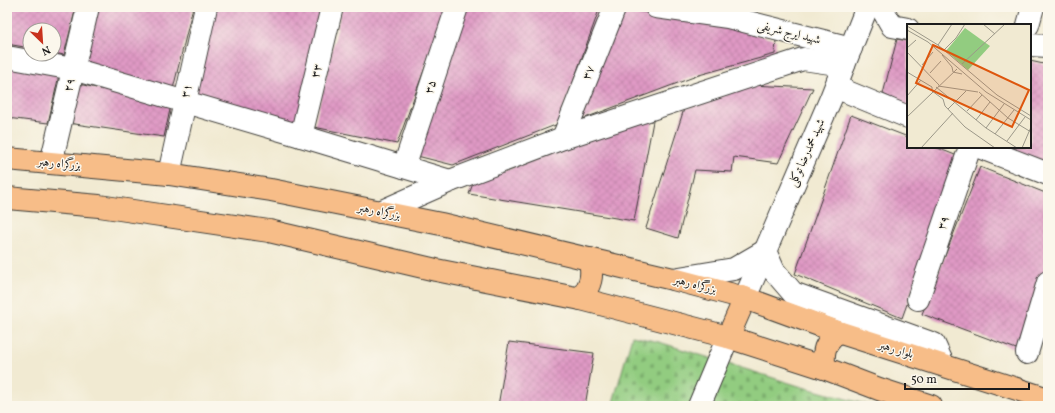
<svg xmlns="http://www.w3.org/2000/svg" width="1055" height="413" font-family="Vollkorn,Amiri,serif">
  <defs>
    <pattern id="cemetery-stones" width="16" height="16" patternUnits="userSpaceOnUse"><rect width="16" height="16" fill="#92cc80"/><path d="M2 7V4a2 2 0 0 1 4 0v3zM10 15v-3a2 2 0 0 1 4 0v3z" fill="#7daf6e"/></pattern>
    <pattern id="building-cross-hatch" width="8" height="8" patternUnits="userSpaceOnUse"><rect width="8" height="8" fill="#df99c4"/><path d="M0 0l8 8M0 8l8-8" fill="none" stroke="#bf83a8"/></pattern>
  </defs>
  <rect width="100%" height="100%" fill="#fbf7ec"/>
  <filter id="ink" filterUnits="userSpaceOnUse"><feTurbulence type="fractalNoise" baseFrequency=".025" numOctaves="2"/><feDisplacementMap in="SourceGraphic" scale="8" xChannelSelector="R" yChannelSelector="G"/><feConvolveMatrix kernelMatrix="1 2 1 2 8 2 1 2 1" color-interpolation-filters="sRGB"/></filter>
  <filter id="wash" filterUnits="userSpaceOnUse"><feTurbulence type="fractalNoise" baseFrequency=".012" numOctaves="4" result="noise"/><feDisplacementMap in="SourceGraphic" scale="16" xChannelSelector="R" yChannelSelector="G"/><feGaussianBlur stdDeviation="0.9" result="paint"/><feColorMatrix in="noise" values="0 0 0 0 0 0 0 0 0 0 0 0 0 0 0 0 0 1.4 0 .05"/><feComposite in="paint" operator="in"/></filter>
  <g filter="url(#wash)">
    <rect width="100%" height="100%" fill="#f1ead2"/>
    <path fill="url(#cemetery-stones)" stroke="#57744e" d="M632,336L659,342L799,386L872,406H612Z"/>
    <g id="blocks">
      <g fill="url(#building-cross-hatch)">
        <path d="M7,7H76L64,55L54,53V30H30V48L7,44Z"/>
        <path d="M94,7H193L173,89L81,64Z"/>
        <path d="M212,7H324L298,124L191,97Z"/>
        <path d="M342,7H447L397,144L314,127Z"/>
        <path d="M463,7H600L558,124L453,165L413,155Z"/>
        <path d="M621,9L708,21L776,40L775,54L699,75L577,121Z"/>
        <path d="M897,39L908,41V106L883,94Z"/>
        <path d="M1030,61L1048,65V164L1001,147H1030Z"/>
        <path d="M7,64L59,75L48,123L7,118Z"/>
        <path d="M79,84L171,105L164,137L68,123Z"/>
        <path d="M751,85L813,88L778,163L734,157L732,172L695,170L678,238L646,228L684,109Z"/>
        <path d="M851,115L908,137V147H935L960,157L902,318L795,274Z"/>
        <path d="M654,116L634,221L469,194L474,181Z"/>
        <path d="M980,167L1048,194V282L1027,353L922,314Z"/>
        <path d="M1048,324V343L1043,341Z"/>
        <path d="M509,342L594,353L585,406H498Z"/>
      </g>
    </g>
  </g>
  <g filter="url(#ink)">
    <use href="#blocks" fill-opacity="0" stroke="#3c3b37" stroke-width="1"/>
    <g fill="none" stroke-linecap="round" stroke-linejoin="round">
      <defs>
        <g id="minor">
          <path d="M656,7L728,17L851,48"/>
          <path d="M881,7L892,26L908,29"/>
          <path d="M1028,25L1033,7"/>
          <path d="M1030,45L1048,46"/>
          <path d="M7,57L73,69L301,136L450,181"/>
          <path d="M838,81L845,91L908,117"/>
          <path d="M301,136L332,7"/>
          <path d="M563,138L615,7"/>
          <path d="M979,147L1048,174"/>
          <path d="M51,163L88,7"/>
          <path d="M404,167L457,7"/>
          <path d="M169,174L206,7"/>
          <path d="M380,212L450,181L563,138L803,59L844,65"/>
          <path d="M673,279L734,269L765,251L774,271L793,293L934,344L943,364"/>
          <path d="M745,298L831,98L867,7"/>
          <path d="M918,299L970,147"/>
          <path d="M1027,353L1048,282"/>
          <path d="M699,406L728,337"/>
        </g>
        <g id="highway">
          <path d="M7,159L169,174L271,190L441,224L673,279L745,298L838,332L1048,399"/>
          <path d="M7,198L99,206L269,231L436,270L581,299L728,337L824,368L879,389L931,406"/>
          <path d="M581,299C591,284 593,277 590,259"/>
          <path d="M728,337L745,298"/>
          <path d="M824,368C823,349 824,345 838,332"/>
        </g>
      </defs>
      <use href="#minor" stroke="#3c3b37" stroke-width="24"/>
      <use href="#highway" stroke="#3c3b37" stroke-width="24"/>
      <use href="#minor" stroke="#fff" stroke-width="22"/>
      <use href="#highway" stroke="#f7bd88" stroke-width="22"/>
    </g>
  </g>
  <g text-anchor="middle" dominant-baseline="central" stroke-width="3" stroke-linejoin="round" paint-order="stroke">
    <g font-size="12" fill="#1c1c1c" stroke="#fbf7ec">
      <text transform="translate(789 33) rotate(14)">شهید ایرج شریفی</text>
      <text transform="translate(317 71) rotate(-76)">۳۳</text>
      <text transform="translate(589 73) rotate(-69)">۳۷</text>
      <text transform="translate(70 85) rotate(-77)">۲۹</text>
      <text transform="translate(431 87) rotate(-72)">۳۵</text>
      <text transform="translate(187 91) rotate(-77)">۳۱</text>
      <text transform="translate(807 153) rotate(-66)">شهید محمدرضا توکلی</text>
      <text transform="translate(59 164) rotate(5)">بزرگراه رهبر</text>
      <text transform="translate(379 212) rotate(11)">بزرگراه رهبر</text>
      <text transform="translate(944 223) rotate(-71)">۳۹</text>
      <text transform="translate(695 285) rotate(14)">بزرگراه رهبر</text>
      <text transform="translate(896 350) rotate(17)">بلوار رهبر</text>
    </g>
  </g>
  <g transform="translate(907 24)">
    <rect width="124" height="124" fill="#f1ead2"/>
    <path d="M58,4L83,22L61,46L39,27Z" fill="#92cc80"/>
    <path fill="none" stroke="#9c9889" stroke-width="1" d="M76,0L88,10M0,2L31,21L90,71L124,92M0,6L21,18L79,68L124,96M31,21L45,0M0,24L9,16M37,26L49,14L58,0M0,28L32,61M35,31L45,43L46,48L55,50M55,40L98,0M15,41L26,28M0,48L25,63V67L36,75L38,82L58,103L88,124M23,49L34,37M31,62L71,68M29,63L79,104L110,124M72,68L101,94L124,108M0,72L14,56M41,85L59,67M60,87L75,71M0,93L50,45M69,96L83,78M79,104L97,80M88,110L107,86M100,117L118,93M14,124L46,89M115,124L124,103"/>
    <path fill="#de560d" fill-opacity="0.15" stroke="#de560d" stroke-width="2" d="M26,21L122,66L105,103L9,59Z"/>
    <rect width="124" height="124" fill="none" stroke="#1c1c1c" stroke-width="2"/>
  </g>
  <rect width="1055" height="413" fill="none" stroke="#fbf7ec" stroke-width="24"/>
  <g transform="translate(42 42) rotate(155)"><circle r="19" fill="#fbf7ec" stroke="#a29f99"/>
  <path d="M0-3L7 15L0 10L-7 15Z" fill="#c8321e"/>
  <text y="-6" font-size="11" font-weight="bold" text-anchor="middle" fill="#1c1c1c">N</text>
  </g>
  <path d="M905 383v6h124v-6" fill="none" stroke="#1c1c1c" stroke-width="2"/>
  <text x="911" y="383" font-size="12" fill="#1c1c1c" stroke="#fbf7ec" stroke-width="3" paint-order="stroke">50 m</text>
</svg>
